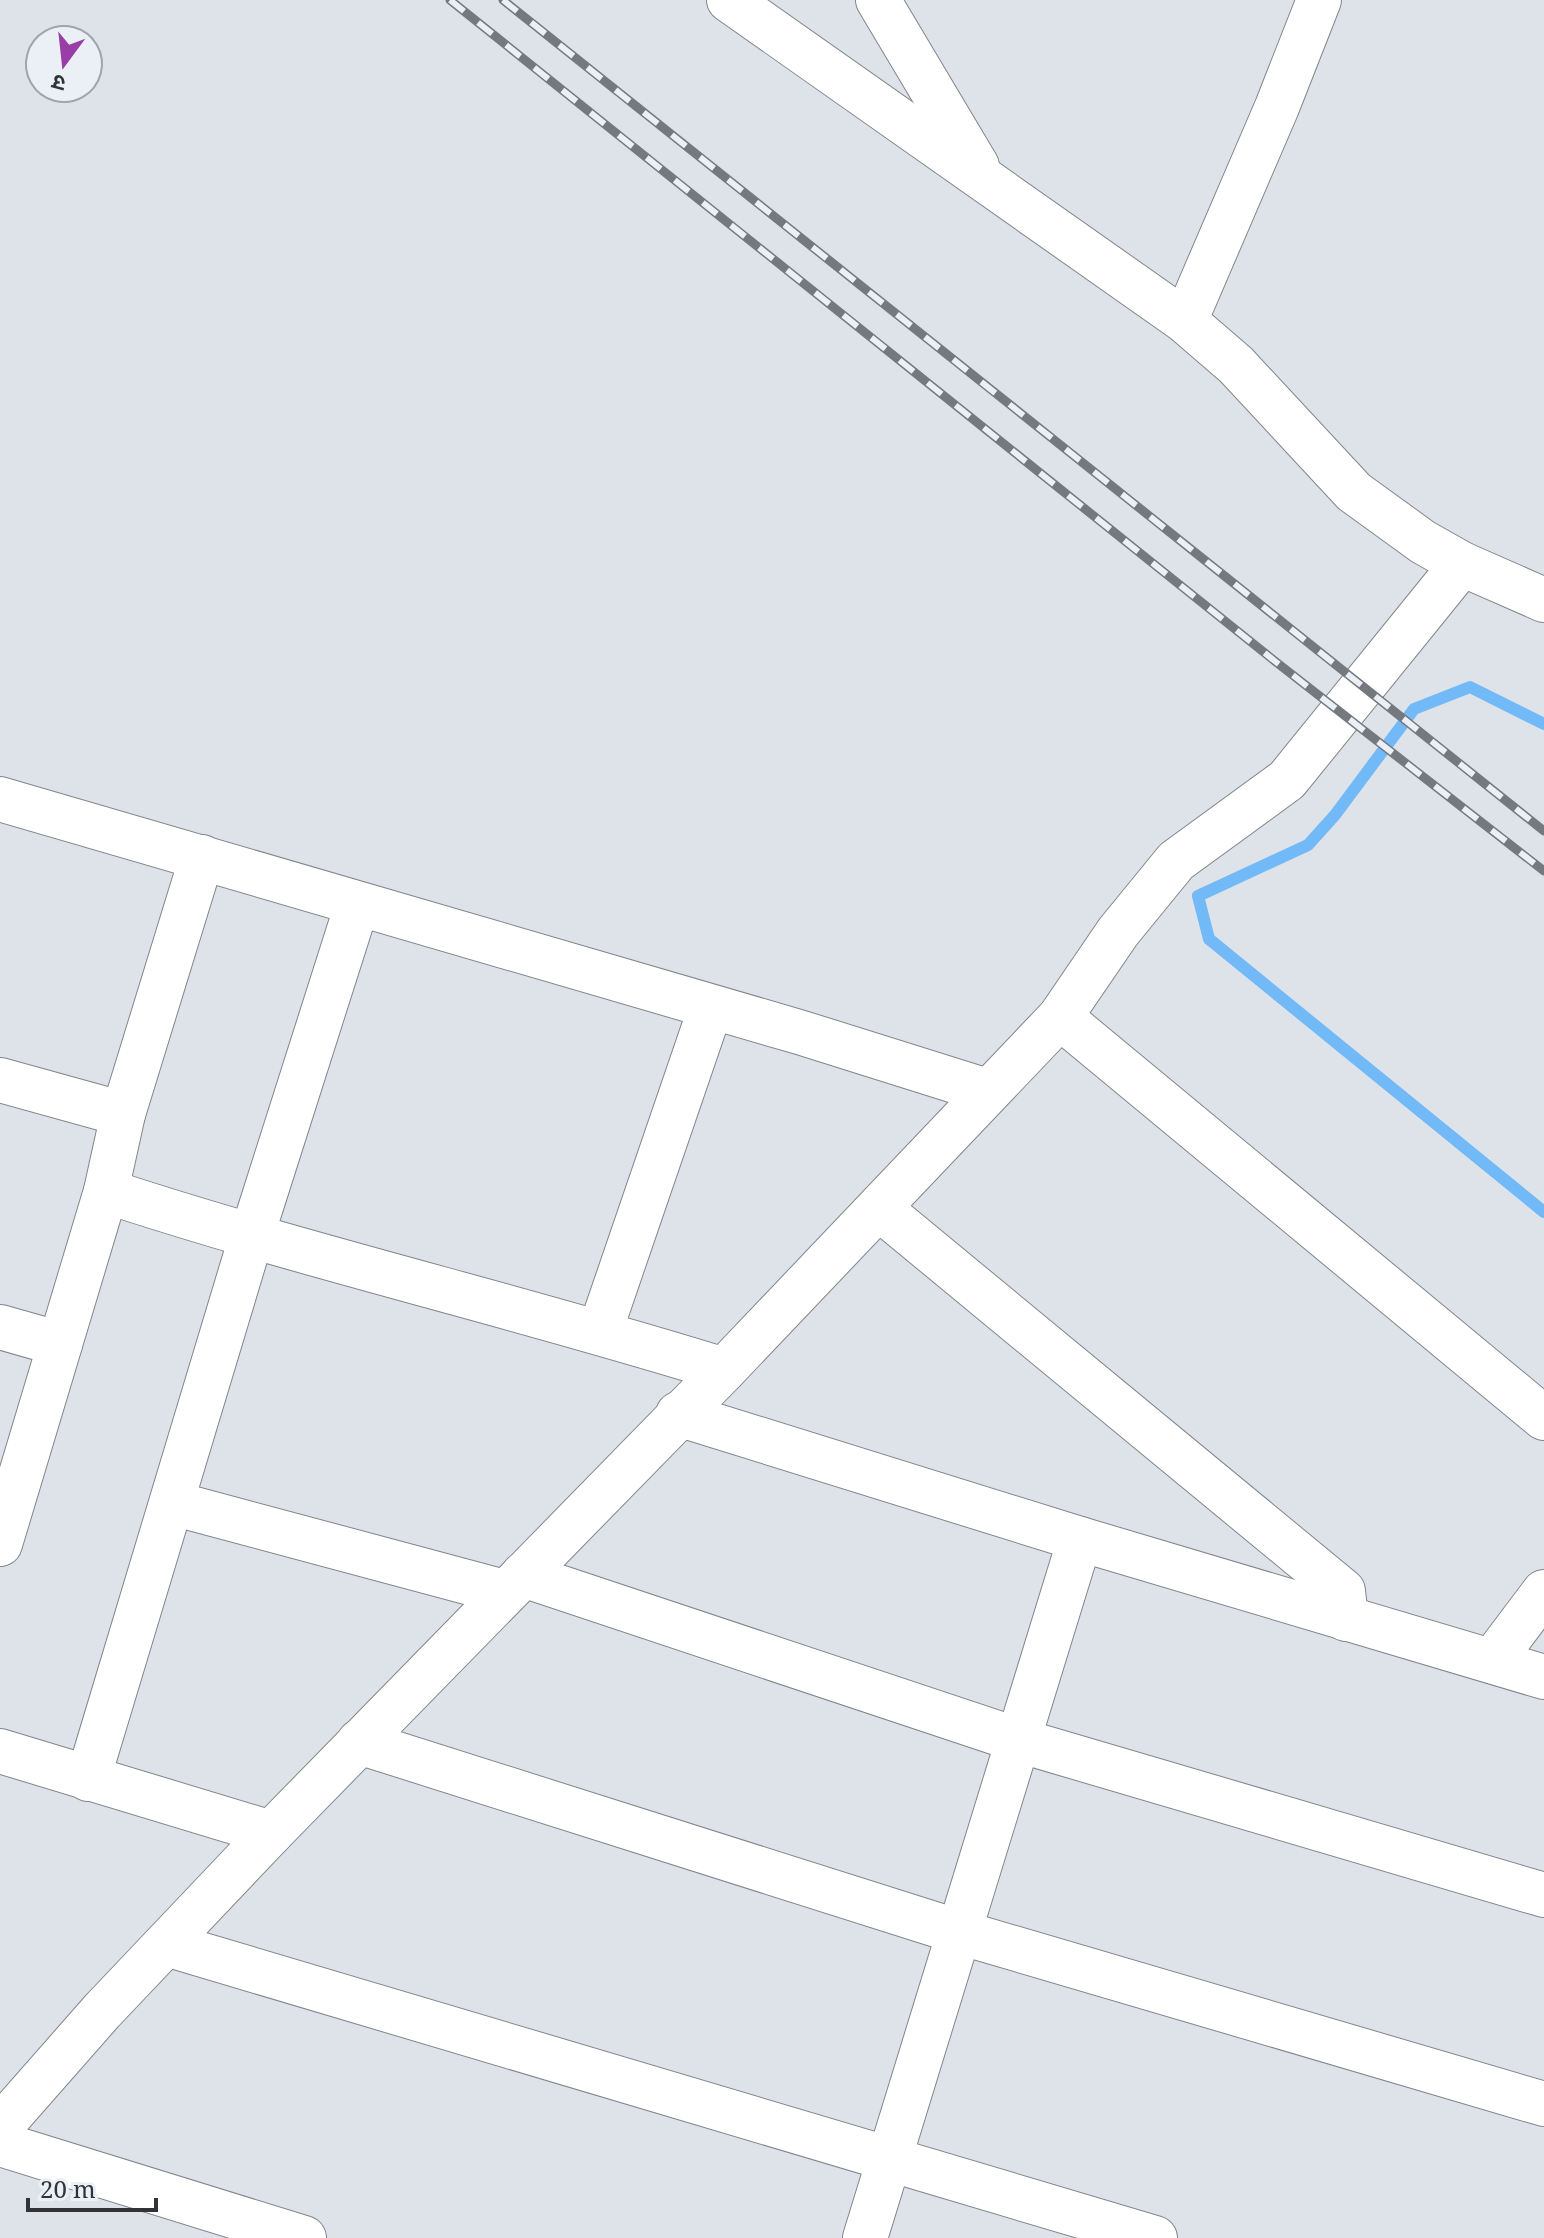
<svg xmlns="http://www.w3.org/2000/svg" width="1544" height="2238" font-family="'Noto Serif','Noto Sans Devanagari',serif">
  <rect width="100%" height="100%" fill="#dde3e9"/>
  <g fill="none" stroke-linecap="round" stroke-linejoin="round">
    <path stroke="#72b9f7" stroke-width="12" d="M1544,724L1470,687L1414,709L1335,815L1308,845L1198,896L1209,939L1544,1212"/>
    <defs>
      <g id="minor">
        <path d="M729,0L1185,321L1236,365L1354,492L1423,542L1462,564"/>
        <path d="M878,0L977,166"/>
        <path d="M1185,321L1277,107L1319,0"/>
        <path d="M0,799L799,1032L987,1091"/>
        <path d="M1060,1017L1544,1418"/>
        <path d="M0,1080L123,1114"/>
        <path d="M106,1191C310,1258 519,1306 724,1370"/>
        <path d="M880,1209L1343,1591L1346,1619"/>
        <path d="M0,1327L60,1344"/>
        <path d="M600,1331L711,1007"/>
        <path d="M678,1414L1080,1539L1544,1677"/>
        <path d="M172,1503L504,1592"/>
        <path d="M0,1544L106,1191L123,1114L202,857"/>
        <path d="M523,1575L1018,1740L1544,1895"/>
        <path d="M1492,1661L1544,1592"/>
        <path d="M359,1742L959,1932L1544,2104"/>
        <path d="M0,1751L271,1833"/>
        <path d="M88,1779L251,1238L357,905"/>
        <path d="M166,1944L1155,2238"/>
        <path d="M0,2144L304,2238"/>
        <path d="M865,2238L1080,1539"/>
      </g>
      <path id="tertiary" d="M0,2127L102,2011L271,1833L724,1370L1060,1017L1118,932L1176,861L1287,780L1462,564L1544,600"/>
    </defs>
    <use href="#minor" stroke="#81868c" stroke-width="46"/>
    <use href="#tertiary" stroke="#81868c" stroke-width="46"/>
    <use href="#minor" stroke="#fff" stroke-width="44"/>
    <use href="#tertiary" stroke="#fff" stroke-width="44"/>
    <defs>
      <g id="rail">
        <path d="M450,0L1276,662L1544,871"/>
        <path d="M503,0L1544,831"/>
      </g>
    </defs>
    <use href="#rail" stroke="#75787c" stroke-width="9"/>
    <use href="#rail" stroke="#ebf0f6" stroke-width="6" stroke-dasharray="18" stroke-linecap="butt"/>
  </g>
  <g transform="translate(64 64) rotate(195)"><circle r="38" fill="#ebf0f6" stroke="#a1a4a9" stroke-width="2"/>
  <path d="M0-6L14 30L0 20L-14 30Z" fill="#993da7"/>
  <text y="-12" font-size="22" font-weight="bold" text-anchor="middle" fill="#313336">उ</text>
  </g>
  <path d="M28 2198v12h128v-12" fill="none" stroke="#313336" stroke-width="4"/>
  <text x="40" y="2198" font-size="24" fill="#313336" stroke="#ebf0f6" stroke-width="6" paint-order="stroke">20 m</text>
</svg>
